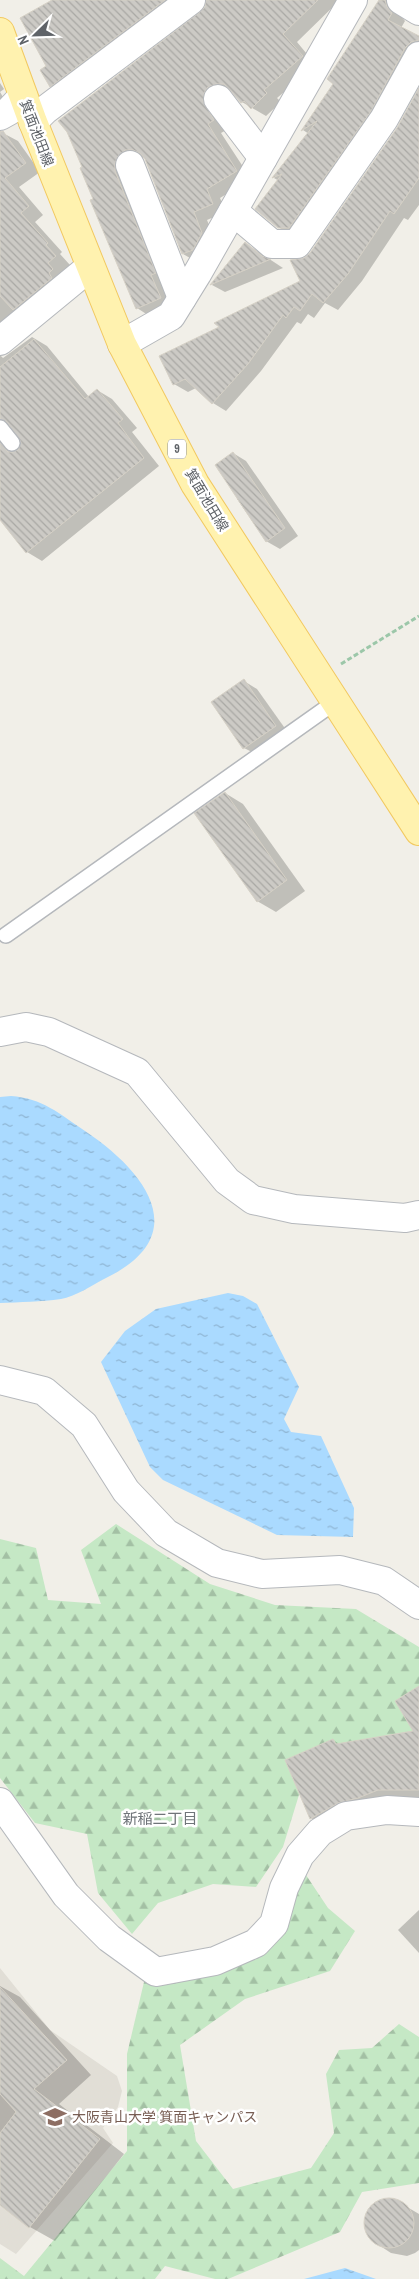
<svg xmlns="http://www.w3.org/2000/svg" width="419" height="2279" font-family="'Archivo Narrow','Noto Sans JP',sans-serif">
  <defs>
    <pattern id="forest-firs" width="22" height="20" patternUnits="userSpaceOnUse" patternTransform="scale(1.25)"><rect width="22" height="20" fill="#c5e8c5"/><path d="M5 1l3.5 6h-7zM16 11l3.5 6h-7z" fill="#a3c0a4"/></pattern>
    <pattern id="water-ripples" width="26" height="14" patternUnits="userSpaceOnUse" patternTransform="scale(1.25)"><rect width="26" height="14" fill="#aadaff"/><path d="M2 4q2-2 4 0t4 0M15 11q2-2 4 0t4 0" fill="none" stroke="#8eb4d2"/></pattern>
    <pattern id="building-back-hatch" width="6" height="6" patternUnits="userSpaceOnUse" patternTransform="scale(1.25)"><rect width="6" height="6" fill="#cccac5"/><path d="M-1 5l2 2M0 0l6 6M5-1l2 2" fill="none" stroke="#a9a8a4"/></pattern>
  </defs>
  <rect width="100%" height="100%" fill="#f1efe8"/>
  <path fill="#e1ded6" d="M0,1968L50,2030L117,2076L122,2091L118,2107L103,2128L113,2143L16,2254L0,2244Z"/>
  <g fill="url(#forest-firs)">
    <path d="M116,1524L210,1584L275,1605L356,1609L419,1647V1734L306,1772L283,1847L256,1887L213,1884L158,1903L132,1934L98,1893L87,1834L35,1823L0,1778V1539L36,1548L48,1600L101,1604L81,1550Z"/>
    <path d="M306,1875L328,1908L355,1931L330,1971L245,1999L180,2045L196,2141L233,2189L311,2168L334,2133L326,2074L339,2050L372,2048L399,2024L419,2037V2183L362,2192L340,2232L228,2279H215L165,2266L155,2279H0V2258L24,2276L127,2151V2054L144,1982L217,1968Z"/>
  </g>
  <g fill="url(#water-ripples)">
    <path d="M11,1096C42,1098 60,1114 85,1131C145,1171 195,1235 106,1278C92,1285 75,1297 61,1299C41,1302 20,1302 0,1303V1097Z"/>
    <path d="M228,1293L243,1296L257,1304L299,1387L284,1419L291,1432L321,1436L354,1508L353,1537L277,1535L163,1480L150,1467L101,1362L125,1331L156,1309Z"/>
    <path d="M345,2268L376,2279H304Z"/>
  </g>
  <g fill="#0003" fill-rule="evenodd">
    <path d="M55,0H190L65,94L51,86L48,67Z"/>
    <path d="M207,0H340L297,42L316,65L277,98L281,102L266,116L242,102L233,91L223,95L228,129L221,133L251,179L220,198L226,212L207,220L216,242L197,262L183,254L145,157L140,158L175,307L151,317L137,308L82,169L207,6Z"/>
    <path d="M380,0H401L399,9L401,16L405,21L401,28L419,38V56L293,236L278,227L279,181L274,178L309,134L303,130L335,83Z"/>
    <path d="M0,83L4,89L0,92Z"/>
    <path d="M419,89V205L408,220L404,218L362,281L338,310L325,303L314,318L308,314L301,324L297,322L261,371L226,411L213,403L196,388L188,392L174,384L221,327L301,282L304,259L311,254L398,128Z"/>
    <path d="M0,92L6,102L0,106Z"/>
    <path d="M0,129L1,132L18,141L40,172L19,187L43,215L35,222L62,252L60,254L70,265L0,345Z"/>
    <path d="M245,243L283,268L225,292L212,285Z"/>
    <path d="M32,337L47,346L89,397L97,390L112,399L137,428L132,432L159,466L42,561L27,552L0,518V355L3,358ZM12,428L23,442L18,452H15L7,444L6,433Z"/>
    <path d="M233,453L246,461L298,536L280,549L266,541L237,499L239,497Z"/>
    <path d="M244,681L257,689L289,734L258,755L244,748Z"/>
    <path d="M225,793L243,804L305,891L276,912L257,901Z"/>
    <path d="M419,1687V1802L333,1831L311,1818L333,1740L341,1745L415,1732Z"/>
    <path d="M419,1910V1953L398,1930Z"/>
    <path d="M0,1986L20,1997L91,2075L59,2104L124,2154L55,2241L30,2227L0,2203Z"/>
    <path d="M381,2201H397L419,2214V2250L415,2253L407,2256L391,2253L371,2240L365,2225L369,2210Z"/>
  </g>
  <g fill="url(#building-back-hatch)" stroke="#d6d1c6">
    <path d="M52,0H165L50,87L40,70L46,66L20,18Z"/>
    <path d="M206,0H318L283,34L303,56L264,90L267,93L251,109L244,101L241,103L230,90L224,84H216L208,87L204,93L203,101L214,120L208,124L237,171L207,189L213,204L194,212L202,233L193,250L182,254L145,159L140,153L133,150H125L118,156L115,163V171L156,273L151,275L161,298L136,309L90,200L93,199L80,168L82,167L67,132L58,121L200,12L205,7Z"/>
    <path d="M379,0H385L387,7L392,13L388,20L419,36V40L411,42L405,48L371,111L289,228H278L255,209L282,174L272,178L317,121L301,131L333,84L327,79Z"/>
    <path d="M419,88V178L394,214L390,211L348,274L323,303L312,294L300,311L294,307L286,318L283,315L248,364L212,404L185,379L173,385L159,356L219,327L214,323L300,281L290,260L304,258L310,253L397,128Z"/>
    <path d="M3,131L26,163L5,178L29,206L21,213L48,243L46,245L56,256L48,263L53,269L49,273L52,278L13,310L0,296V132Z"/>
    <path d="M245,242L262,256L271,259L210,285Z"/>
    <path d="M34,339L85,399L97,389L123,419L118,423L144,458L26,553L0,520V443L8,452H13L18,450L21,442L7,422L0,419V367Z"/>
    <path d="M233,452L285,528L266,542L215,465Z"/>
    <path d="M244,679L276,726L243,749L211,702Z"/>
    <path d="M225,792L287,880L257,902L194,813Z"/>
    <path d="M419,1686V1790H378L358,1798L338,1803L310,1819L285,1760L333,1739L336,1744L413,1731L395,1701Z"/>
    <path d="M0,1987L67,2060L34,2089L100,2139L29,2228L0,2205V2133L16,2112L0,2094Z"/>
    <circle cx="389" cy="2223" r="25"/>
  </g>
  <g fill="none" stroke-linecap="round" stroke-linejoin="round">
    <defs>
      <g id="lane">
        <path d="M0,428L12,443"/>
        <path d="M6,935L335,702"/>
      </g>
      <g id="street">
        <path d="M401,0L419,11"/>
        <path d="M218,99L263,158"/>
        <path d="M0,116L9,111L23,96"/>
        <path d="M33,122L45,110L191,0"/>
        <path d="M130,165L182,298"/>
        <path d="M233,211L272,244H297L384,119L419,56"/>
        <path d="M0,341L90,267"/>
        <path d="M122,344L171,316L197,274L353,0"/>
        <path d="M0,1032L26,1027L49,1032L137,1072L227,1181L253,1200L294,1209L405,1218L419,1215"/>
        <path d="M0,1380L44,1391L84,1425L126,1491L166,1533L217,1563L262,1574L340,1570L384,1581L419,1605"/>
        <path d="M0,1802L66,1895L109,1938L156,1972L215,1961L256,1943L274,1924L284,1888L300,1855L320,1832L346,1816L387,1810L419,1812"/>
      </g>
      <path id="primary" d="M0,32L33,122L122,344L195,484L419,831"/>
    </defs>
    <use href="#lane" stroke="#b5b8bc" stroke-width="18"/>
    <use href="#street" stroke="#b5b8bc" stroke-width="30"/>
    <use href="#primary" stroke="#f2c960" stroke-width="30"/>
    <path stroke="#9cc7a9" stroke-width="3" stroke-dasharray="5 2.5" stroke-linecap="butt" d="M341,664L419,616"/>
    <use href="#lane" stroke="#fff" stroke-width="15"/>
    <use href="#street" stroke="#fff" stroke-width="28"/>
    <use href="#primary" stroke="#fff2af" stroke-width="28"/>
  </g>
  <defs>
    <symbol id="university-bare" viewBox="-9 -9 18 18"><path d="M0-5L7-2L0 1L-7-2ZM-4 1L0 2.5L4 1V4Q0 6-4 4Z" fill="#8d6e63" stroke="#fff" stroke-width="2.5" paint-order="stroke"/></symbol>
  </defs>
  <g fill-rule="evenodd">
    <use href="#university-bare" x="39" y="2101" width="32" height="32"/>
  </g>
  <g text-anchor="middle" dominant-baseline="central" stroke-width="5" stroke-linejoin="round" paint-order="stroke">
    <rect fill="#fff" stroke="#8f9295" stroke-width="1" x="168" y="439.5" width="18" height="19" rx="4"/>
    <g font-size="12" font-weight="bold" fill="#5f6368">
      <text x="177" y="449">9</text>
    </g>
    <g font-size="14" fill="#5f6368" stroke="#fff">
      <text transform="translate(37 133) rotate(69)">箕面池田線</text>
      <text transform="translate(207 500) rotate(59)">箕面池田線</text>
    </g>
    <g font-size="14" fill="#785e54" stroke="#fff" text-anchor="start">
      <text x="72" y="2117">大阪青山大学 箕面キャンパス</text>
    </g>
    <g font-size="15" fill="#70757a" stroke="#fff">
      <text x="160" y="1818">新稲二丁目</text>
    </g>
  </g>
  <g transform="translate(35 35) rotate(247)" stroke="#ffffff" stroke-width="4" paint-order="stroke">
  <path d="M0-4L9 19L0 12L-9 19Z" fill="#5f6368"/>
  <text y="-8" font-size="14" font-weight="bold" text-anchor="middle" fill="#5f6368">N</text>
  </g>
</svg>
